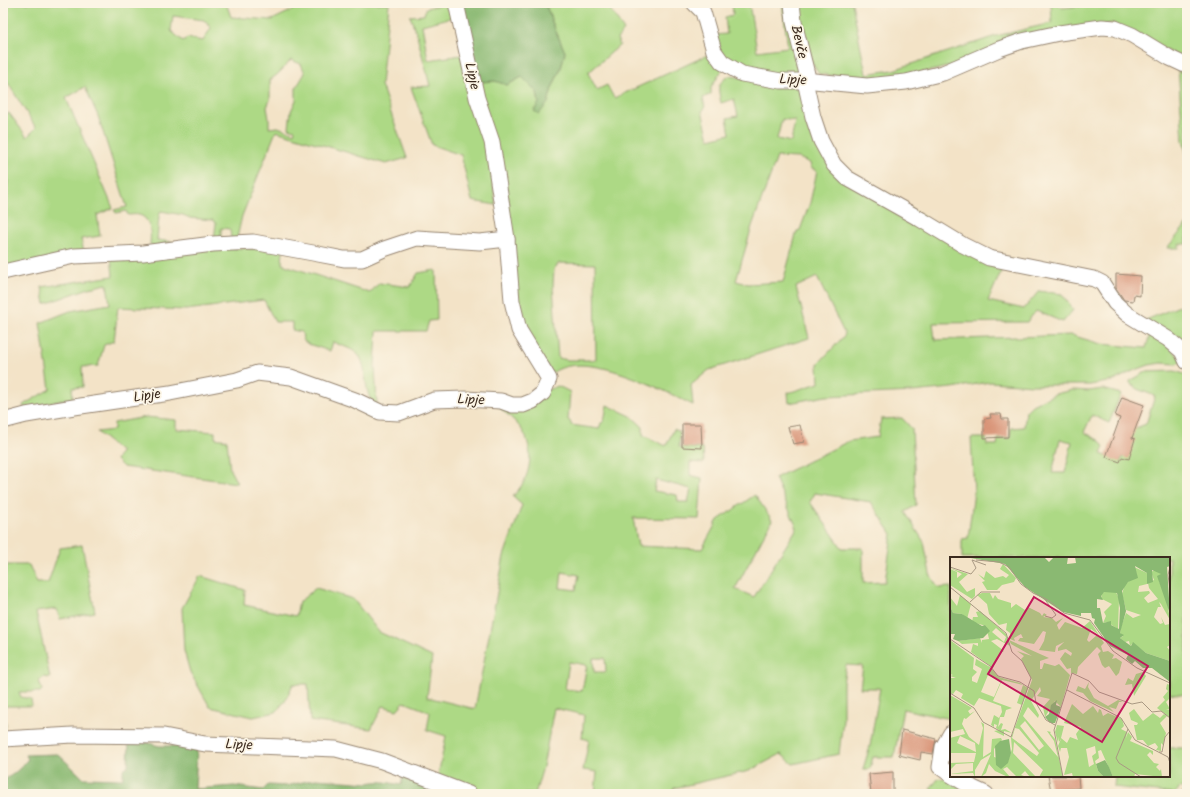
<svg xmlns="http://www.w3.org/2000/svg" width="1190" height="797" font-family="Kalam,sans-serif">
  <rect width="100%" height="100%" fill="#fcf5e5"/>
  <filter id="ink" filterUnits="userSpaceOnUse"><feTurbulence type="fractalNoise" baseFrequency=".025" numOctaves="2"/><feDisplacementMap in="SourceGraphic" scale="8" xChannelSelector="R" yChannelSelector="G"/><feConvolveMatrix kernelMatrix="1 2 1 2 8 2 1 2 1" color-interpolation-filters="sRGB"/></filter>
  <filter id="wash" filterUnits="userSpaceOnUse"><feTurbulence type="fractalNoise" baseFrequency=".012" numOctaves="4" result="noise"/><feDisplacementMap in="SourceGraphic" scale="16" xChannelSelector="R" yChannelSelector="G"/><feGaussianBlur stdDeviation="0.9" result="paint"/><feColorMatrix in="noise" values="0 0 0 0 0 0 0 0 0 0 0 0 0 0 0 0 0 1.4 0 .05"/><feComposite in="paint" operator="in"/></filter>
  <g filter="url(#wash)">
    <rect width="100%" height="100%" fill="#f3e3c7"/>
    <g fill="#add985" stroke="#748252" fill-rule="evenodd">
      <path d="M3,3H226L231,17L272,20L295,9V3H389L381,85L407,158L386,164L276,131L242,216L237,238L231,239L230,229L221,228V239L214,240L216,223L213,220L190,218L183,215L161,211L159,216L157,240L174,242L153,246L150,244C151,234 151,218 139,215C136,214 131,215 128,215L126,211L116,213L114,210L127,207L106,141L98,116L85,87L66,98L113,208L97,215L100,236L81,239L84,252L3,268V206L8,181L3,179V115L9,113L27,137L36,128L3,75ZM173,16L204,20L211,28L203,41L187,38L183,41L171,31ZM291,60L301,64L305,73L296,88V100L291,111L289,128L295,130L294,133L278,127L269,128V119L267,107L270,100V80L278,74Z"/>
      <path d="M450,3L453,17L422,25L428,60L462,55L487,143L496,205L472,201L461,155L432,145L411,87L430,86L417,35L410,16L424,15L426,8Z"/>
      <path d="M545,3H612L611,11L624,30L617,39L620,45L588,73L597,90L607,85L614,98L710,54L723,69L711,87V94L703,98L705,108L702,111L709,139L730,134L727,118L738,116L734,99L721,103C718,88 716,84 729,76L799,86L825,158L1004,265L988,301L1024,309L1039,291L1062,294L1073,310L1063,322L1036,311L1027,322L933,323L935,340L1071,335L1101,344L1146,348L1150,333L1169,345L1182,361L1176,364L1161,363L1149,365L1133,371L1113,381L1090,385H1033L990,382L952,388L912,392L826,396L789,403L788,393L819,383L818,364L845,335L817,277L796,287L809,338L709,370L691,385L693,405C660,389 586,348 552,373L523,333L478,82L495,81L507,85L522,77L537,92L539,103H548L552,88L561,68L565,52L554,27ZM782,119L795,121L791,142L777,139ZM777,157L799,158L810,163L811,168L817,171L810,203L800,230L797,231L783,282L748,284L736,281L752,226ZM559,263L595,264L596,360H568L558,358L553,286L554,269Z"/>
      <path d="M732,3H749L757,51L788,47L782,3H788L805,77L746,71L725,60L713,35L727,34L725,17L733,15Z"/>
      <path d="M796,3H852L866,74L893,70L996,36L1052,23L1051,3H1057L1062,8L1105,3H1187V61L1112,23L935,70L877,80L819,74C804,53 801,28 796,3Z"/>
      <path d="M1178,67L1187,70V156L1183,140Z"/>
      <path d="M1187,224V244H1179V248H1167Z"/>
      <path d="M210,247L283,250L282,264L370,293L379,283L410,287L418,273L436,270L437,320L429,321L426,331H377L375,366L377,405C363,400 368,370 360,357C355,349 342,346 333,342L330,351L308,344L303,340L302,332L292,330V322H275L264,300L186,310L118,307L114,341L104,345L98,366L82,367L83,387L72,388L73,398L24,408L23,405L50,389L40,323L70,311L110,304L107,284L89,288L45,304L42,287L113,276L111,256Z"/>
      <path d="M1187,305V352L1146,320L1177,307Z"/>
      <path d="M1175,371L1184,374L1187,377V695L1169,693V558H962V539L968,538L974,492L971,438H986L987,445H997L998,439L1010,438L1011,428L1024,427L1026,411L1032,405L1055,394L1073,390L1089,391L1103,389L1121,394L1109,423L1092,415L1084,432L1100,441L1104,447L1101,454L1121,461L1123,456L1122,431L1136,428L1146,424L1155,396L1137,389L1130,383V381L1146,372ZM1060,439L1072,442L1065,473H1052Z"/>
      <path d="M558,386L570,392L568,420L571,422V425L599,429L601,423L604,422L607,405L631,416L643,427V435L666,446L674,429L680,432L679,447L703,449L704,463L690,462V475L702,478L699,519L633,518L638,546L702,549L718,520L755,495L772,520L735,589L754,597L797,528L775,478L849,441L878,437L881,419L902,418L912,429L916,505L905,512L924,542L930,574L938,588L951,587V719L903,709L894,757H873L870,769H863L870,746L880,688H860L863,666L846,665L843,683V720L839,754L793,764L781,754L749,771L674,788L673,794H595L597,772L583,770L589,740L582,738L584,715L554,708L543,767L535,794H478L438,776L446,736L427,730L430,712L404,702L397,710L383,706L371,729L310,721L308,684H293L285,701L276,712L253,717L210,707L190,672L184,651L182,608L200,576L245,590L244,605L296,616L299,602L316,588L353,599L379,632L432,657L427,697L475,709L504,556L522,505L513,497C517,491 523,485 525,479C533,462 531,440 519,426C514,419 505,413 499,407ZM656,480L691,489L688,502H678L677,495L654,491ZM815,493L871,502L892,534L885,582L863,583V548H842L810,502ZM562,572L579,575L576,590L560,588ZM593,658H605L606,672H594ZM569,662L587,665L582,691L565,689Z"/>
      <path d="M146,417L176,420V429L215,432V438L227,440L230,470L237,483L123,467L116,460L121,452L97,432L114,430V423Z"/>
      <path d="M82,545L95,612L60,619L57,609L36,612L50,678L44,677L39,681L42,690L40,692H19L21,697L31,699L32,706H4L6,727L3,728V564L4,565H29L37,583H48L60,548Z"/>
      <path d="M1169,748H1187V794H1182L1184,791L1181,787L1174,794L1114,787L1115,776H1169Z"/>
      <path d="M939,778L948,780L970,794H943L930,789Z"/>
    </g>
    <g fill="#8ab972" stroke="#627248">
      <path d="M460,3H545L554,27L565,52L561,68L552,88L548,103L539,114L534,111L539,103L537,92L522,77L507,85L495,81L478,82Z"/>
      <path d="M129,741L145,742L159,746H177L197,750L195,789L234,786L263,790L268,785L286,786L316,779L369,783C380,780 390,783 401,785L404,772L445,788L443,794H3V779C13,777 22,766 28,759L26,755L58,754L83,778L123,779V769L128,766Z"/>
    </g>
    <g id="blocks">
      <g fill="#d99478">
        <path d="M1116,274L1141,276L1140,296L1134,295L1133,301L1124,300L1116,288Z"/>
        <path d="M1122,397L1144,405L1132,438L1135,439L1129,459L1122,457L1120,462L1106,457L1120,418L1115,416Z"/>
        <path d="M990,414H1001L1002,419H1008V437L984,438V419L991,418Z"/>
        <path d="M682,424H701L702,448L682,447Z"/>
        <path d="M800,425L804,442L793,444L788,427Z"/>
        <path d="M902,730L936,739L933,754L921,752L920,760L899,755Z"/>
        <path d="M893,772V794H871L869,774Z"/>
        <path d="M1048,776H1078L1079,788L1051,791Z"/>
      </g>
    </g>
  </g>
  <g filter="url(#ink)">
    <use href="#blocks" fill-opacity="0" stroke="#978672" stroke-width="1"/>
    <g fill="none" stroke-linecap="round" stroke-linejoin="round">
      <defs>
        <g id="street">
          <path d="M694,3L703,12L714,51L722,62L742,74L781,81H814L867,86L906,82L943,73L999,49L1022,41L1059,33L1102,27L1115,28L1132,35L1170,58L1187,66"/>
          <path d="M792,3L794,22L807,74L805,81L813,117L821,141L834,165L847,178L920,219L963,245L989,258L1094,279L1102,283L1115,303L1127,314L1168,339L1182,351L1187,362"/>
          <path d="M3,272L74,256L143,253L213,244L253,242L313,253L344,259H362L384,249L417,238L480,242L507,239"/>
          <path d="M3,421L26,415L74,407L170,393L237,380L257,373L291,377L355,400L380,412L399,413L434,400L465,399L501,401L512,405H523L533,401L543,393L549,379L519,330L512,301L507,239L492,142L477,98L456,3"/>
          <path d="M951,733L943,747L940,767L951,775"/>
          <path d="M3,739L73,735L164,736L205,744L336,749L382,761L469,794"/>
          <path d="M953,776L973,788L986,794"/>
        </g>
      </defs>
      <use href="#street" stroke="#978672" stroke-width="17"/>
      <use href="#street" stroke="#fff" stroke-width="15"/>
    </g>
  </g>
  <g text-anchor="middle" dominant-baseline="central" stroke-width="3.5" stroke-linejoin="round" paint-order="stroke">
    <g font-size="14" fill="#3b2a1e" stroke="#fcf5e5">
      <text transform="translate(799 42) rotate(77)">Bevče</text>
      <text transform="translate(472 76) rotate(77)">Lipje</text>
      <text transform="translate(793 80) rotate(2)">Lipje</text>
      <text transform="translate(147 396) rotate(-9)">Lipje</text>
      <text transform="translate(471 400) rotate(2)">Lipje</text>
      <text transform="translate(239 745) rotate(2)">Lipje</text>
    </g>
  </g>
  <g transform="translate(950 557)">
    <rect width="220" height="220" fill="#f3e3c7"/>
    <path d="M53,7L66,21L64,25L52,28L47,33H37L32,25L35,24L28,17L34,21L36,14L45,21L53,19L56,21L59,18L50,12ZM184,10L197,16V27L189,29L188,35L199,34L200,36L194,41L198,46L208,42L199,31L198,26L204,23L201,15L205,13L212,17L209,24L217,44L220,63L211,47L209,45L211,50H208L204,60L210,67L213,66L211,60L215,68L220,67V88L217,90L220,94V104L196,96L183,86L180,89L179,84L175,85L170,81L173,79L170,76L171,70L176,56L183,61L191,58L176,53L172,37L175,27L187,18ZM0,11L18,17L9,25L17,35L25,31V39L22,42L0,28V12L7,15V21L12,17ZM155,34L166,35L169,42L168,72L157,65L153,66L156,59L154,55L162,47L152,42L151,37ZM32,36H40L43,42L45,38L48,42L61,46V51L66,47L75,53L78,50L90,56L92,59L94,56L88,52L97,58L93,60L102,61L106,65L113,61L107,68L109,73L115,65L132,71L140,64L149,78L141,72L137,83L139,85L147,78L150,80L154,86L151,89L153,95L158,94L164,98L162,102L166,101L172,105L169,116L166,119L159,109L155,111L152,108L148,97L151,94L147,90L128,110L127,117L121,116V111L117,112L110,102L115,95L121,99L122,96L116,92L108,94V91L114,85L106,89L105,95L89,93L94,84L96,75L93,74L84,87L68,84L70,81H73L71,77L64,81L65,84L60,82V76L56,73L57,66L49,68L39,57L37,47L27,38ZM10,38L21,47L17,62L12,57L3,56L0,49V40L7,49ZM30,54L56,77L60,89L47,82L41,84L54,94L50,96L43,111L21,95L23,87L28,89V86L12,87L8,84L30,81L32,86V83L39,82L36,69L22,65L23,60H28L26,55ZM46,71L56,80L54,85L42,75ZM0,83L24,101L23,112L27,115L22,120V124L27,126L32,112L25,108L26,102L40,110L49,120L70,126L78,131L72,148L67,146L73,128L52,123L43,144L62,151L56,153L54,160H50L48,170L51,166L53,167L51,173L55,172L62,176L54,174V179L44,174L49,173L46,171L47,168L44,167V170L41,168L44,158L49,161L52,155L51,149L29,141L24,149L11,141L13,137L6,133L3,137L0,136L1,121H6L0,119L3,118L0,117ZM38,118L51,124L44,140L31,135ZM59,83L99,101L90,104V112H92L94,106L105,109L109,107L120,118L111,150L105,144L95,160L93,150L100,142L87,139L91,134L90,130L81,144L89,158L88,161L78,150L73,159L108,200L104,184L97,174L101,175L100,176L105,182L113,220H89L93,213L64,185L63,196L86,220H80L75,214L71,218L77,220H67L57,210L53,212L60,220H58L45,214L39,207L36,216L31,220L41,197L31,203L25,213V220L23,216L0,217L23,214V206L6,207L0,213V206L24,205L26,196H0V181L15,177L13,172L0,175V138L22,151L18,154L20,157L25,154L16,162L14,161L12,167L19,180L29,188L33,171L31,165L34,167L33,200L41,195L42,182L51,181L52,183L44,192V200L58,204L62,192L61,181L82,123L71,102L74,99L67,94L82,99L61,87ZM75,164L94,189L89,193L70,169ZM65,171L69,172L89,196L87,199L62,181ZM10,179L25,186L26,195L7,186ZM193,115L196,119L184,139L182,127L175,128L178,121L183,124L186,117ZM139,125L138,130L144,141L158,149L168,143L173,145H169L166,152L159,150L164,155L140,144L133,136L126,134L128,129L135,132ZM217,127L220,128V141L216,145L220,152L216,153H220L219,160L207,151L215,143L213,140L218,134L216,132ZM122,147L133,157L143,149L148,156L149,152L151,153L153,159L158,156L172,162L174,169L171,172L177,175L176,181L178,175L182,180L180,184L203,194V198L200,195L197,198L204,206L209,207L206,210L210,214L211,212L212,220L185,217L184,220H163L151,193L148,194L149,201L145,204L148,214L154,220H123L122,216L114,218L119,200L117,191H111L110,195L108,189L111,182L109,185L108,180V186L105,175L107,168L114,169L111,181L117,186L120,180L128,183L126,177L131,170L114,166ZM145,189L146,196L142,199L144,207L139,210L136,192ZM184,152L193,164L203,156L210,161L214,157L217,159L210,166L216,176L213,188L211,186V194L206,193L208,190L205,186L198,189L193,183H187L184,168H187L188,166L181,163L179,156Z" fill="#add985" fill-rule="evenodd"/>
    <path d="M15,0H94L99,5L104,0H118L117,7L126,6L125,0H220V9L217,10L220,57L207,19L211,17L202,13L203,25L197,27V16L185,9L188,21L178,25L172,34L176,54L170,76L174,78L170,81L181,89L183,85L196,96L220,104V125L202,111H193L185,104L182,107L176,102L178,98L160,89L144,66L145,62L142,61L141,56H131V59L113,55L75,30L55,7ZM154,35L167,36L170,51L169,72L161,68V64L153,66L150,51H147V42L153,43L151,39ZM0,49L3,56L12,57L32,69L35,68L40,74L33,81L8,84L3,82L5,77H0ZM107,143L106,148L111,150L105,166H100L95,160L99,157L101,148ZM59,182L61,196L58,206L51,212L46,208L45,189L50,184ZM155,203L159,210L163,220H154L148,214L146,207Z" fill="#8ab972" fill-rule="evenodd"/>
    <path fill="none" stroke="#a99983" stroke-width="1" d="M26,3L49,5L59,10L71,27L83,36L98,43L114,56L140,63L163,94L187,111L220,126M0,10L21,17L26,11L22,3L36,8M220,10L218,18L220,33M0,30L56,76L62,95L72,104L81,121L61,180L33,165L24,151L0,136M94,41L106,58L102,61L95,59M20,45L31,35H50M0,82L40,109L48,119L70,125L84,134L86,146L96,163L105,168M117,133L171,161L185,183L218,200L220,206M178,172L166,201L169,206L191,220M209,195H212L215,180L220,174M113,220L104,173L122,116L139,124L149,135L182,147L192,145L202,155L211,154L220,161"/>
    <path fill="#c2185b" fill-opacity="0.15" stroke="#c2185b" stroke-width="2" d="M84,40L198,109L152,185L38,117Z"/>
    <rect width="220" height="220" fill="none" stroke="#3b2a1e" stroke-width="2"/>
  </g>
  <rect width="1190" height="797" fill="none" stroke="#fcf5e5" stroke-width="16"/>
</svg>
